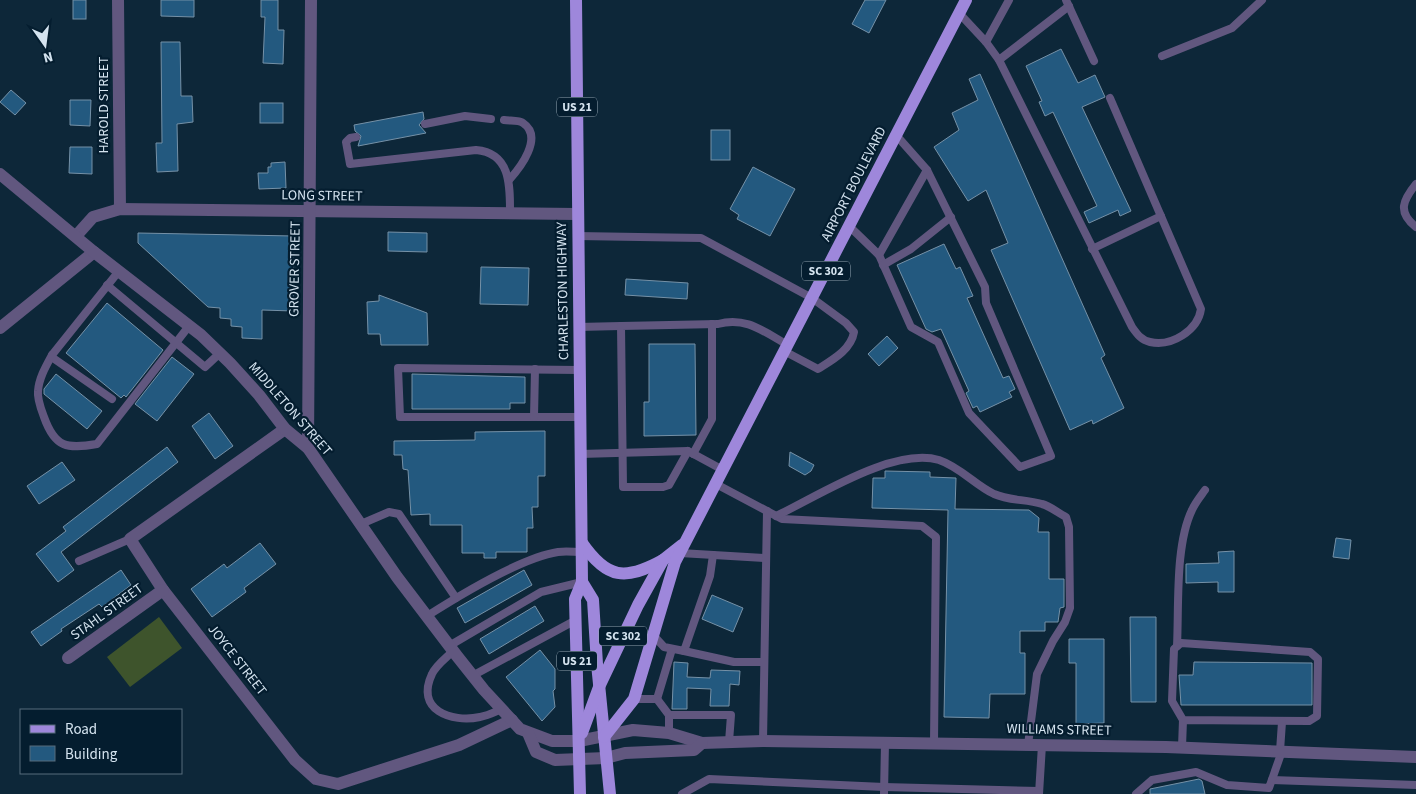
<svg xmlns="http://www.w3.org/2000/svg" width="1416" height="794" font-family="'Source Sans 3',sans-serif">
  <rect width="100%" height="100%" fill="#0d2739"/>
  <path fill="#3e542c" d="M159,617L182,648L130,687L107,657Z"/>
  <g fill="#23597f" stroke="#7591a7">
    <rect x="73" y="0" width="13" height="19"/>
    <path d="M161,0H194V17L161,16Z"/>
    <path d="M261,0H278V30H284L283,64L263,63L265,17H261Z"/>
    <path d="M865,0H886L869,33L852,24Z"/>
    <path d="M161,42H180L181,96H192L193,122L177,124L178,171L157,172L156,143H162Z"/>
    <path d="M1061,49L1078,83L1095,75L1105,97L1082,107L1131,211L1120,216L1118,210L1089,223L1084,212L1097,206L1053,112L1045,116L1039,102L1042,101L1026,66Z"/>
    <path d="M980,74L1105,355L1101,358L1124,408L1093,424L1092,420L1070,430L991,250L1008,243L986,190L968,201L934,147L959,130L952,113L978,100L969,79Z"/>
    <path d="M11,90L26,103L15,115L0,102Z"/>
    <path d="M70,100H91L90,126L70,125Z"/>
    <rect x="260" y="103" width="23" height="20"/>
    <path d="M423,112L424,119L419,125L426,133L358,146L361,136L355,131L354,125Z"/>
    <rect x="711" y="130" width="19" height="30"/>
    <path d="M70,147H92V174L69,173Z"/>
    <path d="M285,162L286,188L259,189L258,173H268V167H271V163Z"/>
    <path d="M753,167L795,189L770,236L737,219L739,215L730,209Z"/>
    <path d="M388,232L427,233V252L388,251Z"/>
    <path d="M138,233L294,236L293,311L262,310V339L242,338V327L231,326V319L220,318V308L208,307L138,243Z"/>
    <path d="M944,244L956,269L960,267L973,296L967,298L1003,378L1009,376L1015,389L1009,392L1012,397L980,412L977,406L973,408L966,393L969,391L941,329L932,332L926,329L897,265Z"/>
    <path d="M481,267L529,268L528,305L480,304Z"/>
    <path d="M626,279L688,283L687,299L625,295Z"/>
    <path d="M379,295L427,313L428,345H381L380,334H368L367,302L379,301Z"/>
    <path d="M107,303L163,350L126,397L124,395L121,398L66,353Z"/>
    <path d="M887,336L898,348L879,366L868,354Z"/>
    <path d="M649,344H695L696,435L644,436V402H649Z"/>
    <path d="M172,357L194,374L157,421L135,404Z"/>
    <path d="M56,374L102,411L87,429L44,394V389Z"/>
    <path d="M412,374L525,377V403H510V409H412Z"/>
    <path d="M209,413L233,446L215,459L192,426Z"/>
    <path d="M545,431V476H538V507H532L533,528H527V552H496V558H484V553H462V525H430V514L411,515L408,470L403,469L402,455H394V441L475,440V432Z"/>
    <path d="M167,447L178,462L61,552L74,570L58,582L36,554L66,531L63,527Z"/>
    <path d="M790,452L814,465L811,471L805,475L789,466Z"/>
    <path d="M62,462L75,480L39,504L27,486Z"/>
    <path d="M885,471L930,472V477L956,478L955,509L1029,510L1039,518L1038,532H1049V579H1064V607L1060,608L1058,622H1045V631H1020V653H1025V694H990L989,718L944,717L948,510L872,508L873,478H885Z"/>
    <path d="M1336,538L1351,540L1349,559L1333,557Z"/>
    <path d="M260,543L276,564L244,588L246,592L212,617L191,589L224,564L227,568Z"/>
    <path d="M1234,551V592H1218V582L1186,583V564L1219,563L1218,552Z"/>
    <path d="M121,570L131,585L102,607L99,604L61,629L62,631L41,646L31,632Z"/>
    <path d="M524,570L532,585L465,623L457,608Z"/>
    <path d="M712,595L743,608L733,632L702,619Z"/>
    <path d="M535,606L544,621L489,654L480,639Z"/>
    <path d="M1130,617H1156V702H1131Z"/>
    <path d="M1069,639H1104V723L1076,724V663H1069Z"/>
    <path d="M540,650L555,669V689L553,691L555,707L542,721L506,677Z"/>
    <path d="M674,662L688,663L687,677L710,678L711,670L740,671L739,685L730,684L729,706H710L711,689L687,688V709H672Z"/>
    <path d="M1194,662L1312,663V705H1181L1179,675H1193Z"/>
    <path d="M1199,779L1202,781L1205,794H1150V789Z"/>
  </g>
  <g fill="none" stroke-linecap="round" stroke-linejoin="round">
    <g stroke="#61577f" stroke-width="8">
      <path d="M1066,0L1094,61"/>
      <path d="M959,13L986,42L999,60L1069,6"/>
      <path d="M986,42L1009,0"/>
      <path d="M1162,56L1232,28L1262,0"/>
      <path d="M999,60L1132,327C1137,334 1141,340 1150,342C1172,347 1198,330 1201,309L1110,98"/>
      <path d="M504,120C510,121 519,120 523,123C544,137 520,168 509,180"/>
      <path d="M425,124L465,116L491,119"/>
      <path d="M356,137L350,138L346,142L350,164L476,150C511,153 510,186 510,213"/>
      <path d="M1416,184C1403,200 1397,212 1416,227"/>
      <path d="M849,226L879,255L911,327L938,342L969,413L1020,467L1051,456L986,303L985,287L927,170L896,135"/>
      <path d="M577,236L701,238L812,298L846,323L854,332C851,350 832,360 818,369L784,351"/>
      <path d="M1092,249L1161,216"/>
      <path d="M879,255L927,170"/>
      <path d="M883,265L911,249L951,217"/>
      <path d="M107,285L205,367L220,353"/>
      <path d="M578,327L621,326"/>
      <path d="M52,355C46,366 39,378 38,391C37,399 41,409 44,417C55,448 67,449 97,444L189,326"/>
      <path d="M579,370L398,368L400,417H580"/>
      <path d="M112,399L53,358L52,355L119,271"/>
      <path d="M534,417L535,369"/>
      <path d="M688,451L669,485L663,487H623L621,326L718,324C746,316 764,332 788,345"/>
      <path d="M580,454L688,451L723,470"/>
      <path d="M693,454L712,419V324"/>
      <path d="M716,484L782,519L922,526L936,537L934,743"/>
      <path d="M776,516C818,496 893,447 939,460C960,467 975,485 994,494C1010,501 1026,499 1042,504C1050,506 1058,513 1066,517L1069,527L1070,608L1065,622L1053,641L1037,674L1028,745"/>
      <path d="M361,524L389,512L399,514L456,598"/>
      <path d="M680,553L766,558"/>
      <path d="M79,561L130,539"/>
      <path d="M427,616C460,595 520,558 558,552C566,551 574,552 582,552"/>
      <path d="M654,636L664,647L684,651L710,576L713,555"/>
      <path d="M449,646L541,592L582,582"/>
      <path d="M1177,646C1179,606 1175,545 1192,510C1195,503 1200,497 1205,490"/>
      <path d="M453,651C446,658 436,665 432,674C415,710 451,723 480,717C487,716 495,712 502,709"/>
      <path d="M684,651L734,662H764"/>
      <path d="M472,676L576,620"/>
      <path d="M634,699H657L672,649"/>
      <path d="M657,699L669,715V733"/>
      <path d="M669,715H731L729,742"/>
      <path d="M763,741L767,511"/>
      <path d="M1182,747L1183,720L1172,701L1174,649L1181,643L1310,652L1318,659L1317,716L1309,721L1183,720"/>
      <path d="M1280,751L1282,722"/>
      <path d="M1272,780L1416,785"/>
      <path d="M682,794L709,779L884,787L1039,791"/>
      <path d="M884,794L885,743"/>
      <path d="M1039,794L1042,745"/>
      <path d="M1136,794L1152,780L1196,772L1227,785L1269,788L1282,751"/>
    </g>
    <g stroke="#61577f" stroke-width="12">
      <path d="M118,0L120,209"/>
      <path d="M76,236L93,217L120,209L577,214"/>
      <path d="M0,328L94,252"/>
      <path d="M285,429L130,539L163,590L295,760L316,779L338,784L459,745L512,720"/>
      <path d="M308,448L311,0"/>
      <path d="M68,658L163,590"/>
    </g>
    <g stroke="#61577f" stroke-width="12">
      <path d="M0,174L94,252L201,335L230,363L259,395L285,429L308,448L397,577L457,656L484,690L520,729L552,741H579L633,730L669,733L702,743L763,741L1166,747L1416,757"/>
      <path d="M528,733L536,752L555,760L606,758L625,753L694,750L702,743"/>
    </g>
    <g stroke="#9e87db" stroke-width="12">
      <path d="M576,0L582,582L575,599L580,794"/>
      <path d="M582,543C607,579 625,581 663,560"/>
      <path d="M582,582L593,600L597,664L610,794"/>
      <path d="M582,733L599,687L638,605L663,560L682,545"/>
      <path d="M604,737L634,699L675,562L966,0"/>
    </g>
  </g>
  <g text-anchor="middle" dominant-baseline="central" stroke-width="4.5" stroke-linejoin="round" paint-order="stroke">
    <g fill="#041d2f" stroke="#96a8b5" stroke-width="1">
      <rect x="557" y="97.5" width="40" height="19" rx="4"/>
      <rect x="802" y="261.5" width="48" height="19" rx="4"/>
      <rect x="599" y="626.5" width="48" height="19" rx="4"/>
      <rect x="557" y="651.5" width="40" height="19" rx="4"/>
    </g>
    <g font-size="12" font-weight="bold" fill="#d4e3ef">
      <text x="577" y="107">US 21</text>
      <text x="826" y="271">SC 302</text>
      <text x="623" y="636">SC 302</text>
      <text x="577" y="661">US 21</text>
    </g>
    <g font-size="14" fill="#d4e3ef" stroke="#041d2f">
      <text transform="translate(104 105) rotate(-90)">HAROLD STREET</text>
      <text transform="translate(854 184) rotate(-63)">AIRPORT BOULEVARD</text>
      <text transform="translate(322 196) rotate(1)">LONG STREET</text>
      <text transform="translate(295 269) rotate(-89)">GROVER STREET</text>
      <text transform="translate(563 291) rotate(-91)">CHARLESTON HIGHWAY</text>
      <text transform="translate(290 409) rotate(49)">MIDDLETON STREET</text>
      <text transform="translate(107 612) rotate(-36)">STAHL STREET</text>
      <text transform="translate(237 660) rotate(52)">JOYCE STREET</text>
      <text transform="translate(1059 730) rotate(1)">WILLIAMS STREET</text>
    </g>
  </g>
  <rect x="20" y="709" width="162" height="65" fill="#041d2f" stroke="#576c7c"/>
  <rect x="30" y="725" width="25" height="8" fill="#9e87db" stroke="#576c7c"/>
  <text x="65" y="734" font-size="15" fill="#d4e3ef">Road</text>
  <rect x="30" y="746" width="25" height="15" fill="#23597f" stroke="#576c7c"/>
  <text x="65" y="759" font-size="15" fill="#d4e3ef">Building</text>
  <g transform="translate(45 45) rotate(166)" stroke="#041d2f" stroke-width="4" paint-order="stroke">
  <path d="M0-4L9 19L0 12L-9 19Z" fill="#d4e3ef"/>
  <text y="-8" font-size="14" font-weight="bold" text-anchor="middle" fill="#d4e3ef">N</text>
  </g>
</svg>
